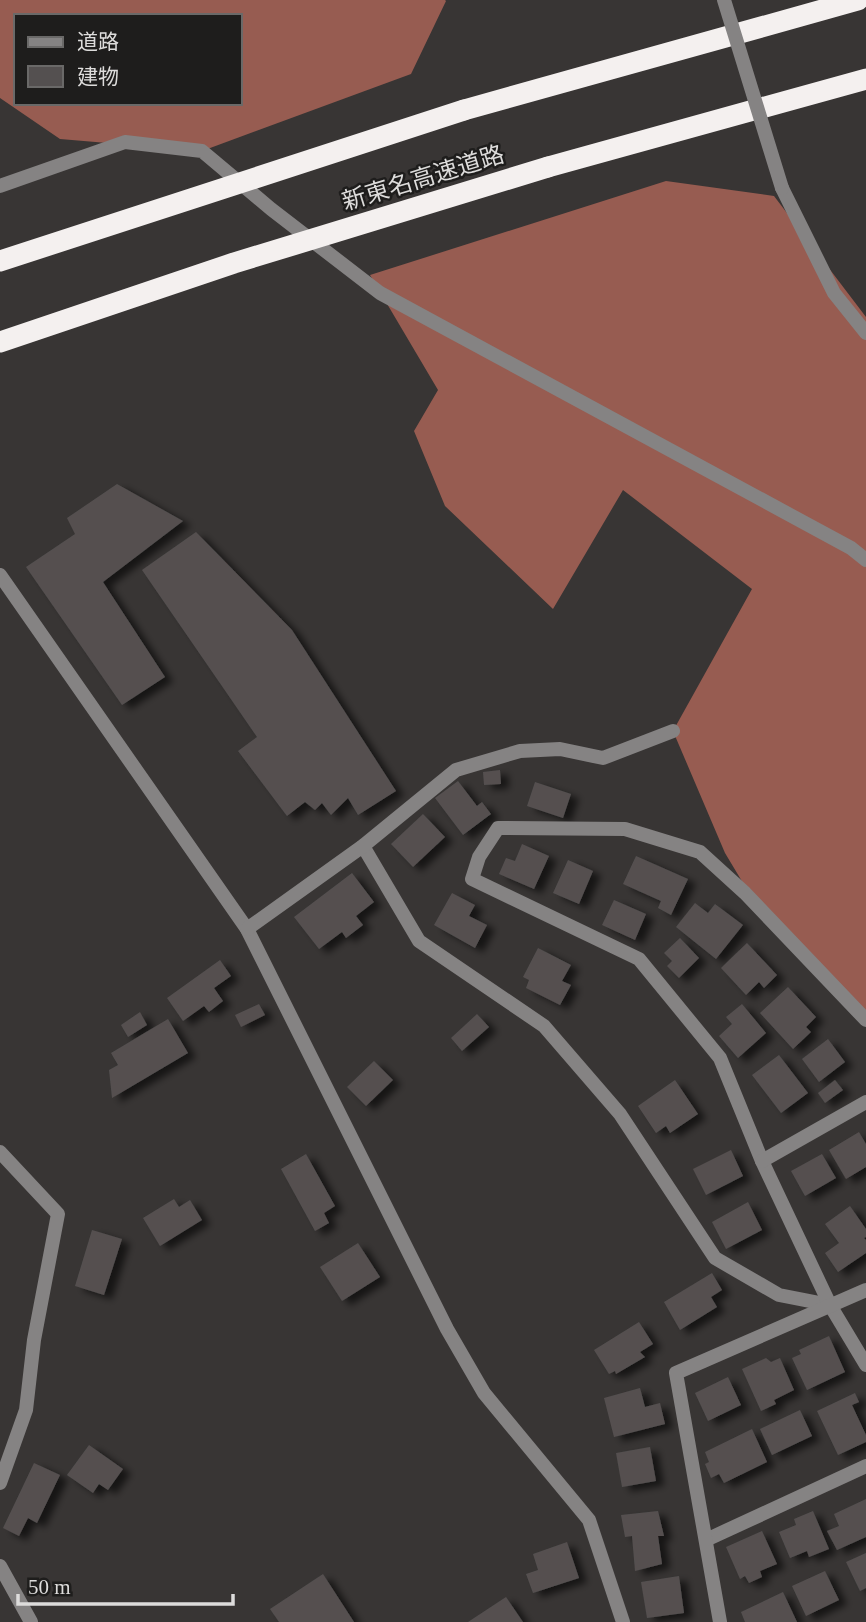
<svg xmlns="http://www.w3.org/2000/svg" width="866" height="1622" font-family="'Times New Roman','Noto Sans JP',serif">
  <defs>
    <filter id="shadow"><feDropShadow dx="8" dy="4.5" stdDeviation="3.5" flood-color="#0009"/></filter>
  </defs>
  <rect width="100%" height="100%" fill="#383534"/>
  <g fill="#975c51" fill-rule="evenodd">
    <path d="M0,0H445L446,1L411,74L202,151L60,139L0,98ZM16,16H240V103H16Z"/>
    <path d="M666,181L774,196L866,317V1023L749,893L725,853L673,731L752,589L623,490L553,609L445,506L414,431L438,390L370,275Z"/>
  </g>
  <g fill="#545050" filter="url(#shadow)">
    <path d="M117,484L183,521L103,582L165,677L122,705L26,567L75,534L67,518Z"/>
    <path d="M196,532L292,630L396,791L358,815L348,798L331,815L322,803L315,810L305,802L287,816L238,751L257,737L142,570Z"/>
    <path d="M500,770L501,784L484,785L483,772Z"/>
    <path d="M458,781L477,806L482,802L491,814L463,835L435,798Z"/>
    <path d="M535,782L571,794L563,818L527,806Z"/>
    <path d="M423,814L445,837L413,867L391,844Z"/>
    <path d="M522,844L549,856L534,889L499,874L506,858L515,861Z"/>
    <path d="M636,856L688,879L671,915L658,908L661,901L623,884Z"/>
    <path d="M568,860L593,871L579,904L553,893Z"/>
    <path d="M352,873L374,902L356,916L363,925L346,938L342,932L319,949L294,917Z"/>
    <path d="M452,893L475,905L469,916L487,925L475,948L434,925Z"/>
    <path d="M614,900L646,914L635,940L602,925Z"/>
    <path d="M695,903L708,913L715,904L743,925L716,959L676,927Z"/>
    <path d="M680,938L699,958L679,978L667,966L672,961L664,953Z"/>
    <path d="M747,943L777,975L764,988L759,982L746,995L721,968Z"/>
    <path d="M538,948L571,965L562,981L571,985L560,1005L526,988L529,980L523,977Z"/>
    <path d="M220,960L231,976L214,988L223,1001L209,1012L204,1006L183,1021L167,998Z"/>
    <path d="M788,987L816,1017L806,1027L811,1032L793,1049L760,1013Z"/>
    <path d="M259,1004L265,1015L241,1027L235,1015Z"/>
    <path d="M742,1004L766,1033L738,1058L719,1036L732,1024L726,1017Z"/>
    <path d="M140,1012L147,1025L128,1037L121,1025Z"/>
    <path d="M477,1014L489,1027L462,1051L451,1038Z"/>
    <path d="M168,1019L188,1053L112,1098L109,1070L118,1065L111,1053Z"/>
    <path d="M828,1039L845,1062L819,1082L802,1059Z"/>
    <path d="M779,1055L808,1093L781,1113L752,1075Z"/>
    <path d="M374,1061L393,1080L366,1106L347,1087Z"/>
    <path d="M675,1080L698,1114L670,1133L666,1126L656,1133L638,1106Z"/>
    <path d="M835,1080L843,1090L825,1103L818,1093Z"/>
    <path d="M859,1132L866,1144V1167L846,1179L829,1150Z"/>
    <path d="M731,1150L743,1176L706,1195L693,1169Z"/>
    <path d="M306,1154L335,1206L324,1213L329,1223L315,1231L281,1169Z"/>
    <path d="M822,1154L836,1178L805,1196L791,1171Z"/>
    <path d="M174,1199L179,1207L190,1200L202,1220L160,1246L143,1218Z"/>
    <path d="M748,1202L762,1230L726,1249L712,1222Z"/>
    <path d="M850,1206L866,1229V1237L864,1238L866,1240V1253L838,1272L825,1253L839,1243L825,1224Z"/>
    <path d="M92,1230L122,1239L104,1295L75,1286Z"/>
    <path d="M358,1243L380,1277L342,1301L320,1267Z"/>
    <path d="M712,1273L722,1290L711,1297L717,1307L680,1330L664,1302Z"/>
    <path d="M639,1322L653,1344L640,1352L645,1357L616,1374L615,1371L609,1374L594,1350Z"/>
    <path d="M829,1336L845,1372L807,1390L792,1358L801,1354L799,1350Z"/>
    <path d="M766,1358L771,1362L780,1358L794,1390L774,1400L776,1404L761,1411L742,1369Z"/>
    <path d="M728,1377L741,1405L708,1421L695,1393Z"/>
    <path d="M640,1388L645,1407L660,1403L665,1424L614,1437L604,1398Z"/>
    <path d="M855,1393L859,1402L852,1405L866,1435V1442L838,1455L817,1411Z"/>
    <path d="M800,1410L812,1436L772,1455L760,1429Z"/>
    <path d="M752,1429L767,1462L724,1483L719,1474L711,1478L705,1464L709,1462L705,1452Z"/>
    <path d="M89,1445L123,1469L108,1490L99,1484L93,1493L67,1475Z"/>
    <path d="M650,1447L656,1481L622,1487L616,1453Z"/>
    <path d="M34,1463L60,1475L37,1523L28,1518L19,1536L3,1528Z"/>
    <path d="M866,1499V1537L837,1550L827,1531L839,1526L834,1514Z"/>
    <path d="M658,1511L664,1536H658L662,1564L635,1571L632,1536L625,1537L621,1515Z"/>
    <path d="M813,1511L829,1549L809,1557L807,1551L790,1558L779,1532L796,1525L794,1519Z"/>
    <path d="M762,1531L777,1564L760,1571L762,1577L749,1583L745,1576L740,1579L726,1547Z"/>
    <path d="M567,1542L579,1578L533,1593L526,1574L538,1570L533,1554Z"/>
    <path d="M866,1553V1588L860,1591L846,1562Z"/>
    <path d="M825,1571L839,1600L806,1616L792,1586Z"/>
    <path d="M323,1574L354,1622H279L270,1609Z"/>
    <path d="M679,1576L684,1613L647,1618L641,1582Z"/>
    <path d="M783,1592L797,1622H745L741,1612Z"/>
    <path d="M506,1597L523,1622H468Z"/>
  </g>
  <g fill="none" stroke-linecap="round" stroke-linejoin="round">
    <g stroke="#858383" stroke-width="14">
      <path d="M0,186L125,142L202,151L271,209L380,293L851,548L866,560"/>
      <path d="M782,188L834,293L866,333"/>
      <path d="M0,575L247,929L447,1329L484,1393L589,1520L623,1622"/>
      <path d="M363,846L419,941L544,1026L620,1114L715,1258L779,1295L830,1305"/>
      <path d="M247,929L363,846L456,770L520,751L560,749L603,758L673,731"/>
      <path d="M866,1020L745,893L700,852L625,829L498,828L479,857L472,879L639,959L720,1058L762,1161L830,1305L866,1365"/>
      <path d="M0,1152L58,1214L34,1340L26,1410L0,1483"/>
      <path d="M762,1161L866,1102"/>
      <path d="M706,1540L866,1466"/>
      <path d="M0,1566L31,1622"/>
      <path d="M720,1622L676,1373L866,1290"/>
    </g>
    <g stroke="#f4f0ef" stroke-width="21">
      <path d="M464,110L858,0"/>
      <path d="M548,167L866,79"/>
    </g>
    <path stroke="#858383" stroke-width="14" d="M724,0L782,188"/>
    <g stroke="#f4f0ef" stroke-width="21">
      <path d="M0,261L464,110"/>
      <path d="M0,342L234,263L548,167"/>
    </g>
  </g>
  <g text-anchor="middle" dominant-baseline="central" stroke-width="5" stroke-linejoin="round" paint-order="stroke">
    <g font-size="24" fill="#dddcdb" stroke="#1e1d1c">
      <text transform="translate(423 178) rotate(-17)">新東名高速道路</text>
    </g>
  </g>
  <rect x="14" y="14" width="228" height="91" fill="#1e1d1c" stroke="#6a6968" stroke-width="2"/>
  <rect x="28" y="37" width="35" height="10" fill="#858383" stroke="#6a6968" stroke-width="2"/>
  <text x="77" y="49" font-size="21" fill="#dddcdb">道路</text>
  <rect x="28" y="66" width="35" height="21" fill="#545050" stroke="#6a6968" stroke-width="2"/>
  <text x="77" y="84" font-size="21" fill="#dddcdb">建物</text>
  <path d="M18 1594v10h215v-10" fill="none" stroke="#dddcdb" stroke-width="3.5"/>
  <text x="28" y="1594" font-size="21" fill="#dddcdb" stroke="#1e1d1c" stroke-width="5" paint-order="stroke">50 m</text>
</svg>
